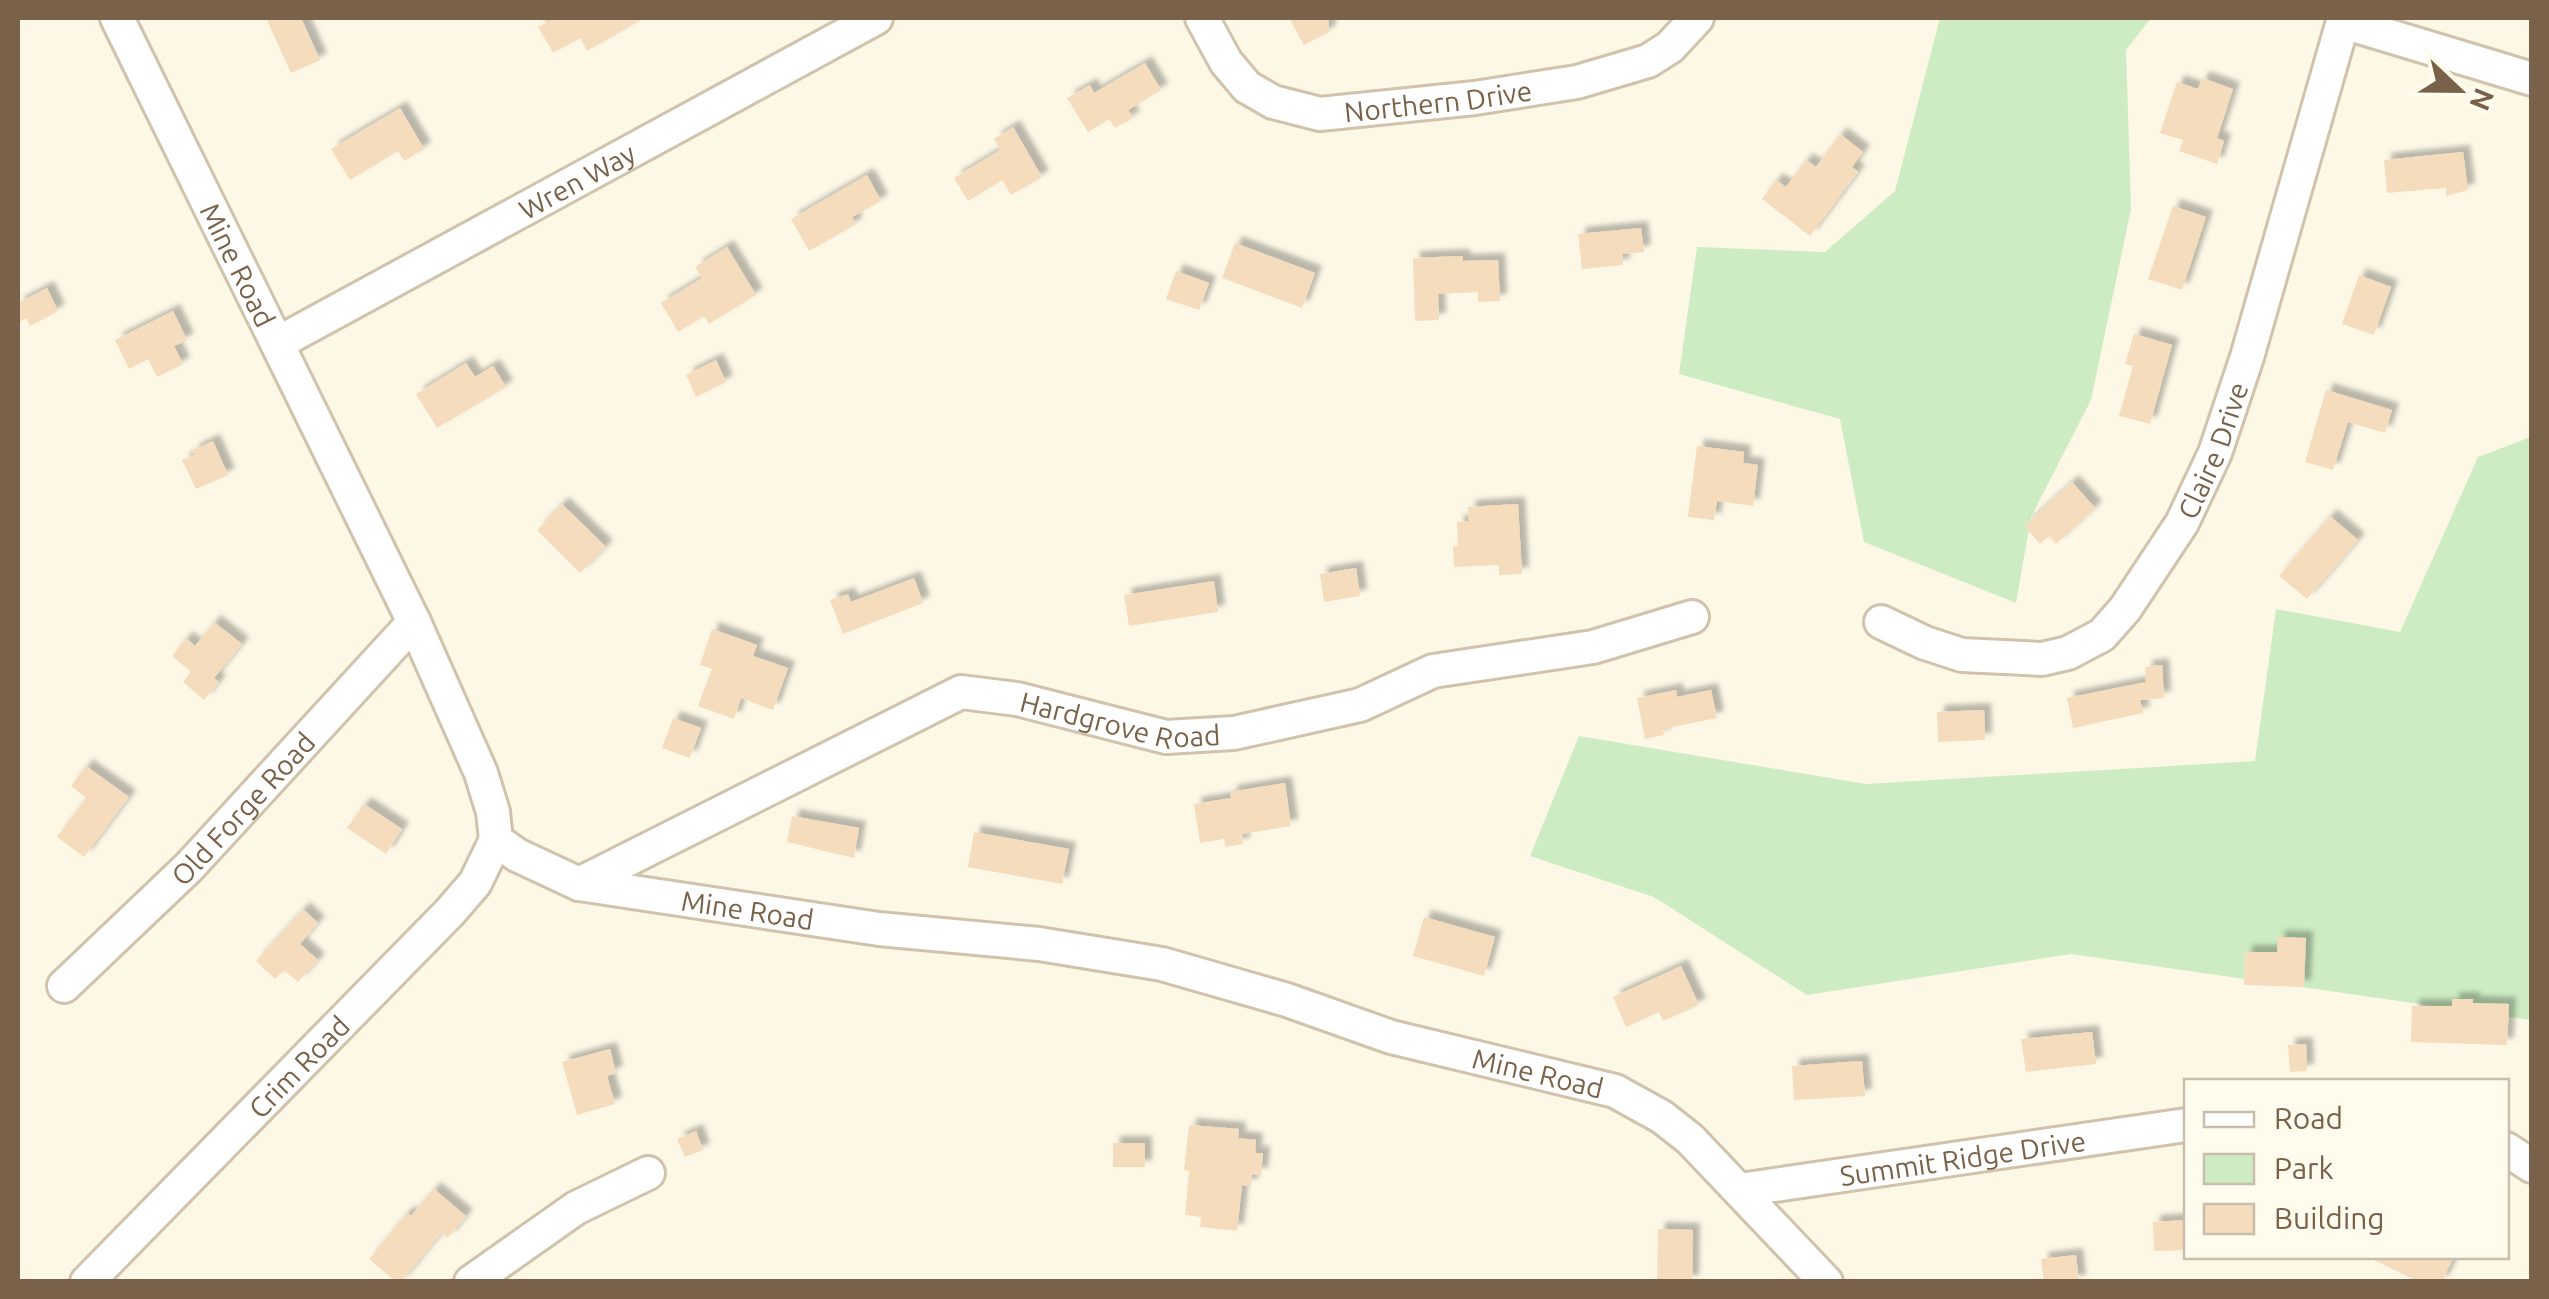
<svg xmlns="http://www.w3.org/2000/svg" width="2549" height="1299" font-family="Ubuntu,sans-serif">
  <defs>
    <filter id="shadow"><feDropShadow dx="7" dy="-7" stdDeviation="2.5" flood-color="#0004"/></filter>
  </defs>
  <rect width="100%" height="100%" fill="#fdf8e6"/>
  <g fill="#cdecc3">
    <path d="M1940,18H2151L2126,50L2131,209L2091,400L2031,517L2016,603L1864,542L1840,419L1679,374L1697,247L1825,252L1895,191Z"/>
    <path d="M2531,437V1020L2071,954L1807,995L1654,897L1530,856L1579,736L1866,784L2255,761L2276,609L2400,632L2478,457Z"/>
  </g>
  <g fill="#f4dcbc" filter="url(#shadow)">
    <path d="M266,18H301L320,60L291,73Z"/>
    <path d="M555,18H644L587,51L580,38L553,53L538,27Z"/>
    <path d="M1289,18H1328L1329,32L1304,45Z"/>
    <path d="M1145,63L1161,90L1128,110L1133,118L1115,128L1109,119L1088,132L1067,98L1090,85L1094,93Z"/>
    <path d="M2202,78L2233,89L2217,138L2224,141L2217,164L2179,151L2183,140L2160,133L2177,82L2198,89Z"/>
    <path d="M400,108L424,149L404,161L398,151L350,180L331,149Z"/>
    <path d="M1013,127L1042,177L1011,195L1002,180L968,201L954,178L1000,150L994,139Z"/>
    <path d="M1840,134L1863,152L1852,167L1858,172L1810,236L1762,199L1776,180L1786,187L1806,160L1816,167Z"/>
    <path d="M2463,152L2468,190L2446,196V188L2387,193L2384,160Z"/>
    <path d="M867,175L881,201L852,217L856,224L809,251L791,219Z"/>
    <path d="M2173,206L2206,217L2182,290L2148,279Z"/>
    <path d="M1641,228L1644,252L1622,254L1623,265L1582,269L1578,234Z"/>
    <path d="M1235,243L1315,273L1302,308L1222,278Z"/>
    <path d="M727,247L756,295L709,324L704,316L678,332L661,303L702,278L695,267Z"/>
    <path d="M1463,256V261L1498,260L1500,301L1478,302V292L1438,294L1439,320L1415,321L1413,258Z"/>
    <path d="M1176,271L1209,283L1199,310L1166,299Z"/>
    <path d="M2359,275L2391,287L2374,335L2342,324Z"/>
    <path d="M47,288L58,311L30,326L26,318L18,323V303Z"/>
    <path d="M173,311L187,340L174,346L183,364L157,377L148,359L129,369L115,340Z"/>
    <path d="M2134,334L2172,345L2150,424L2119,416L2133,366L2125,364Z"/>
    <path d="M716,360L726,382L696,397L686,375Z"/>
    <path d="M466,363L475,377L493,366L506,387L437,428L416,394Z"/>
    <path d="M2326,390L2392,410L2385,433L2348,422L2333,470L2305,462Z"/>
    <path d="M213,441L228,475L196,489L182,460L194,455L192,451Z"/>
    <path d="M1697,446L1744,452L1743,463L1758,465L1753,506L1717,501L1714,520L1688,517Z"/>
    <path d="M2072,482L2095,508L2056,544L2049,536L2040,544L2024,526Z"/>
    <path d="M562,504L606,547L580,573L537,530Z"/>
    <path d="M1518,504L1522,574L1499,575V565L1454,567L1453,546H1458L1457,522L1469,521L1468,507Z"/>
    <path d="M2330,516L2358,540L2307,599L2279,576Z"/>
    <path d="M1356,568L1360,596L1324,602L1320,574Z"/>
    <path d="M914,578L923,603L843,634L830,600L848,594L851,602Z"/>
    <path d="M1214,581L1218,612L1129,626L1124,595Z"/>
    <path d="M214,622L242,644L214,678L219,682L204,700L183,682L191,672L172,656L186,638L195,646Z"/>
    <path d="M712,629L757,645L753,656L788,668L773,710L741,698L734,719L698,706L712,669L700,665Z"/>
    <path d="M2162,665L2164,698L2140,700L2143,713L2073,728L2067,698L2146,682L2145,667Z"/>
    <path d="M1676,690L1677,697L1711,690L1717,718L1663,729L1664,735L1645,739L1637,698Z"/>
    <path d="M1984,710L1985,740L1938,742L1937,712Z"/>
    <path d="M673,718L701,728L690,758L662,748Z"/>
    <path d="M86,766L129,797L84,857L57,837L86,798L71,786Z"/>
    <path d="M1285,783L1291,826L1242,834L1243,844L1225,847L1224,839L1200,843L1194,804L1231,798L1230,792Z"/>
    <path d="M364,804L402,829L386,854L347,828Z"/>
    <path d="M792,816L859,828L854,858L787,842Z"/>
    <path d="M974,832L1069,849L1062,884L968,867Z"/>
    <path d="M303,909L318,923L300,944L318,960L298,982L284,970L275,979L256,961Z"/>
    <path d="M1424,917L1495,937L1484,976L1413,956Z"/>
    <path d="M2278,937L2306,938L2304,987L2244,985L2245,952H2277Z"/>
    <path d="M1681,966L1699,1005L1663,1021L1659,1012L1626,1027L1613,997Z"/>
    <path d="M2452,999H2473V1003L2509,1004L2507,1045L2411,1042L2412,1006H2452Z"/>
    <path d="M2092,1032L2096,1064L2026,1072L2021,1039Z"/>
    <path d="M2306,1044L2307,1071L2290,1072L2288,1045Z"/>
    <path d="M610,1049L616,1073L607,1076L615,1104L577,1115L562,1062Z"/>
    <path d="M1862,1061L1865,1096L1794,1100L1792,1066Z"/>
    <path d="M1189,1125L1239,1129L1238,1138L1256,1140L1255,1153H1263L1261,1175L1252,1174L1251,1186L1242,1185L1237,1231L1200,1227L1201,1217L1185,1215L1189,1171L1184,1170Z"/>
    <path d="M696,1131L703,1150L685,1157L677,1139Z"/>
    <rect x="1113" y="1143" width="32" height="24"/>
    <path d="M434,1189L466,1216L448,1238L441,1233L401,1282H396L369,1259L407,1213L411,1216Z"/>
    <path d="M2186,1220V1250L2154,1251L2153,1222Z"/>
    <path d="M1658,1229L1693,1230L1692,1282H1657Z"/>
    <path d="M2076,1255L2079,1282H2044L2041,1259Z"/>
    <path d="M2366,1256H2454L2442,1282H2419Z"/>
  </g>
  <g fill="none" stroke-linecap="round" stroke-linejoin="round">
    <defs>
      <g id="minor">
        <path id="s1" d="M117,18L414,622L481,773L493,812L496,840L517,855L579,884L879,929L1039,944L1162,964L1287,1000L1391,1037L1615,1091L1662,1117L1690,1139L1826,1282"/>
        <path id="s2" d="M1202,18L1226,62L1247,87L1273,102L1320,114L1475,98L1577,82L1648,61L1670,47L1697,18"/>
        <path d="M2343,22L2532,79"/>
        <path id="s3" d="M278,343L876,18"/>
        <path id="s4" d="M1881,622L1925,643L1962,655L2042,659L2068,653L2102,635L2125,609L2182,523L2215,453L2247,357L2344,18"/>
        <path id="s5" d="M579,884L961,692L1017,699L1166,737L1234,733L1360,705L1433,671L1593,647L1692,617"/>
        <path id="s6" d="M64,986L189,867L414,622"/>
        <path d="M2506,1149L2532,1166"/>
        <path id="s7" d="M1740,1190L2186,1125"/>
        <path id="s8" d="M87,1282L449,913L475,883L496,840"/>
        <path d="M471,1282L576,1208L648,1173"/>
      </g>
    </defs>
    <use href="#minor" stroke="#d0c2ab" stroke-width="38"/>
    <use href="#minor" stroke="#fff" stroke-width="32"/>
  </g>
  <g text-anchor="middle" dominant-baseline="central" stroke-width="8" stroke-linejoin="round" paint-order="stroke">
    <g font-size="28" fill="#796249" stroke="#fffbed">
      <text stroke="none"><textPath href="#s2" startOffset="280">Northern Drive</textPath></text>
      <text stroke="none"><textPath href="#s3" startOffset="340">Wren Way</textPath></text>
      <text stroke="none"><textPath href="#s1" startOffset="275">Mine Road</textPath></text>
      <text stroke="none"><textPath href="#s4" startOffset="450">Claire Drive</textPath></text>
      <text stroke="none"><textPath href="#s5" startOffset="590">Hardgrove Road</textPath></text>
      <text stroke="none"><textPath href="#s6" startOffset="252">Old Forge Road</textPath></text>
      <text stroke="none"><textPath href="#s1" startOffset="1172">Mine Road</textPath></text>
      <text stroke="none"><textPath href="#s8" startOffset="302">Crim Road</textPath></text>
      <text stroke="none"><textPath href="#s1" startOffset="1982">Mine Road</textPath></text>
      <text stroke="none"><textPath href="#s7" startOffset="225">Summit Ridge Drive</textPath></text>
    </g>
  </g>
  <rect width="2549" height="1299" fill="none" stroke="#796249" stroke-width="40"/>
  <rect x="2184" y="1079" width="325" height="180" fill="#fffbed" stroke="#c9beab" stroke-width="2.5"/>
  <rect x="2204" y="1112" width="50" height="15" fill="#ffffff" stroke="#c9beab" stroke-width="2.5"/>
  <text x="2274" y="1129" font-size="30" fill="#796249">Road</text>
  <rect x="2204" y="1154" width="50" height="30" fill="#cdecc3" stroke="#c9beab" stroke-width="2.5"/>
  <text x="2274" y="1179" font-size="30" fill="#796249">Park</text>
  <rect x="2204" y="1204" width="50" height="30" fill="#f4dcbc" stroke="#c9beab" stroke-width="2.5"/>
  <text x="2274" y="1229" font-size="30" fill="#796249">Building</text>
  <g transform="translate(2459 90) rotate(112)" stroke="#fffbed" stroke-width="8" paint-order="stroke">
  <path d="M0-8L18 38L0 25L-18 38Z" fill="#796249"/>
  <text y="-15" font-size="28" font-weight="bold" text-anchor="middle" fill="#796249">N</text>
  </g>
</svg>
